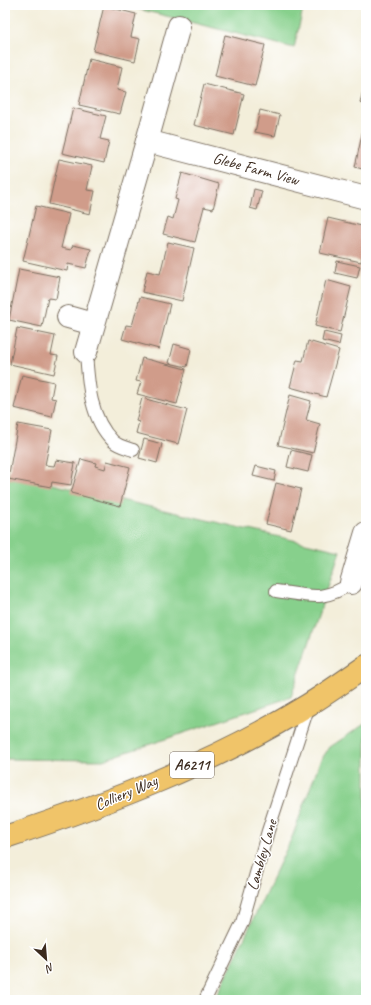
<svg xmlns="http://www.w3.org/2000/svg" width="371" height="1005" font-family="Caveat,sans-serif">
  <rect width="100%" height="100%" fill="#fff"/>
  <filter id="ink" filterUnits="userSpaceOnUse"><feTurbulence type="fractalNoise" baseFrequency=".025" numOctaves="2"/><feDisplacementMap in="SourceGraphic" scale="8" xChannelSelector="R" yChannelSelector="G"/><feConvolveMatrix kernelMatrix="1 2 1 2 8 2 1 2 1" color-interpolation-filters="sRGB"/></filter>
  <filter id="wash" filterUnits="userSpaceOnUse"><feTurbulence type="fractalNoise" baseFrequency=".012" numOctaves="4" result="noise"/><feDisplacementMap in="SourceGraphic" scale="16" xChannelSelector="R" yChannelSelector="G"/><feGaussianBlur stdDeviation="0.9" result="paint"/><feColorMatrix in="noise" values="0 0 0 0 0 0 0 0 0 0 0 0 0 0 0 0 0 1.4 0 .05"/><feComposite in="paint" operator="in"/></filter>
  <g filter="url(#wash)">
    <rect width="100%" height="100%" fill="#f3eeda"/>
    <g fill="#87d08c" stroke="#617d55">
      <path d="M139,5H304L294,48L138,9Z"/>
      <path d="M5,473L340,551L291,697L103,760L5,759Z"/>
      <path d="M366,723V1000H215L293,835L320,761L330,747Z"/>
    </g>
    <g id="blocks">
      <g fill="#d09c8a">
        <path d="M104,6L136,14L131,37L140,39L135,61L93,51Z"/>
        <path d="M225,35L265,45L255,86L215,76Z"/>
        <path d="M89,59L122,67L117,90L126,92L120,114L79,105Z"/>
        <path d="M365,82H366V105L360,103Z"/>
        <path d="M204,84L244,94L234,135L194,125Z"/>
        <path d="M73,108L106,116L100,139L109,141L104,163L62,153Z"/>
        <path d="M260,110L280,115L275,136L255,132Z"/>
        <path d="M365,120H366V170L355,167Z"/>
        <path d="M59,159L92,166L87,190L95,191L90,214L49,204Z"/>
        <path d="M182,173L219,184L213,209L204,207L195,242L163,234L168,217L173,219L178,200L175,199Z"/>
        <path d="M254,189L262,191L257,210L250,208Z"/>
        <path d="M36,206L69,214L61,248L71,250L73,245L91,249L86,268L68,264L67,271L23,261Z"/>
        <path d="M328,218L366,227V240L361,262L320,253Z"/>
        <path d="M168,242L194,248L182,301L142,292L147,271L160,274Z"/>
        <path d="M337,261L360,266L357,278L335,273Z"/>
        <path d="M19,269L60,277L56,299L48,298L42,327L9,320Z"/>
        <path d="M326,280L351,287L340,332L315,326Z"/>
        <path d="M140,297L170,304L159,349L122,339L126,325L132,326Z"/>
        <path d="M17,328L55,336L51,355L58,356L54,374L10,364Z"/>
        <path d="M324,332L341,336L339,345L322,341Z"/>
        <path d="M308,341L339,350L326,397L290,387L297,360L303,361Z"/>
        <path d="M174,344L191,349L187,367L169,363Z"/>
        <path d="M142,358L186,369L177,404L137,394L141,382L136,381Z"/>
        <path d="M22,375L54,382L51,398L56,399L52,417L14,408Z"/>
        <path d="M290,395L311,401L306,420L320,424L313,453L278,445Z"/>
        <path d="M142,398L187,410L178,444L136,433L139,422L136,421Z"/>
        <path d="M18,424L52,430L45,465L54,466L56,460L75,463L71,485L52,482L51,487L8,479Z"/>
        <path d="M144,439L162,444L157,463L139,458Z"/>
        <path d="M291,450L312,455L308,472L287,467Z"/>
        <path d="M81,459L96,463L95,466L105,469L107,461L130,467L120,506L71,493Z"/>
        <path d="M256,466L276,471L274,481L253,476Z"/>
        <path d="M276,483L301,489L291,530L266,524Z"/>
      </g>
    </g>
  </g>
  <g filter="url(#ink)">
    <use href="#blocks" fill-opacity="0" stroke="#7b6f60" stroke-width="1"/>
    <g fill="none" stroke-linecap="round" stroke-linejoin="round">
      <defs>
        <g id="lane">
          <path d="M86,352C88,382 90,419 113,441C118,446 127,448 133,450"/>
          <path d="M276,591C308,595 323,603 351,583"/>
          <path d="M205,1000L242,923L268,831L309,705"/>
        </g>
        <g id="street">
          <path d="M147,141L179,26"/>
          <path d="M68,317L93,324"/>
          <path d="M86,352L147,141L366,198"/>
          <path d="M351,583L366,533"/>
        </g>
        <path id="primary" d="M5,837C109,803 214,763 308,705C328,693 347,679 366,666"/>
      </defs>
      <use href="#lane" stroke="#7b6f60" stroke-width="14"/>
      <use href="#street" stroke="#7b6f60" stroke-width="24"/>
      <use href="#primary" stroke="#7b6f60" stroke-width="24"/>
      <use href="#lane" stroke="#fff" stroke-width="12"/>
      <use href="#street" stroke="#fff" stroke-width="22"/>
      <use href="#primary" stroke="#f0c469" stroke-width="22"/>
    </g>
  </g>
  <g text-anchor="middle" dominant-baseline="central" stroke-width="3" stroke-linejoin="round" paint-order="stroke">
    <rect fill="#fff" stroke="#766a62" stroke-width="1" x="170" y="752" width="44" height="26" rx="3"/>
    <g font-size="15" font-weight="bold" fill="#3b2a1e">
      <text x="192" y="765">A6211</text>
    </g>
    <g font-size="16" fill="#3b2a1e" stroke="#fff">
      <text transform="translate(256 169) rotate(15)">Glebe Farm View</text>
      <text transform="translate(126 793) rotate(-23)">Colliery Way</text>
      <text transform="translate(262 855) rotate(-74)">Lambley Lane</text>
    </g>
  </g>
  <rect width="371" height="1005" fill="none" stroke="#fff" stroke-width="20"/>
  <g transform="translate(46 959) rotate(154)" stroke="#ffffff" stroke-width="3" paint-order="stroke">
  <path d="M0-3L7 15L0 10L-7 15Z" fill="#3b2a1e"/>
  <text y="-6" font-size="11" font-weight="bold" text-anchor="middle" fill="#3b2a1e">N</text>
  </g>
</svg>
